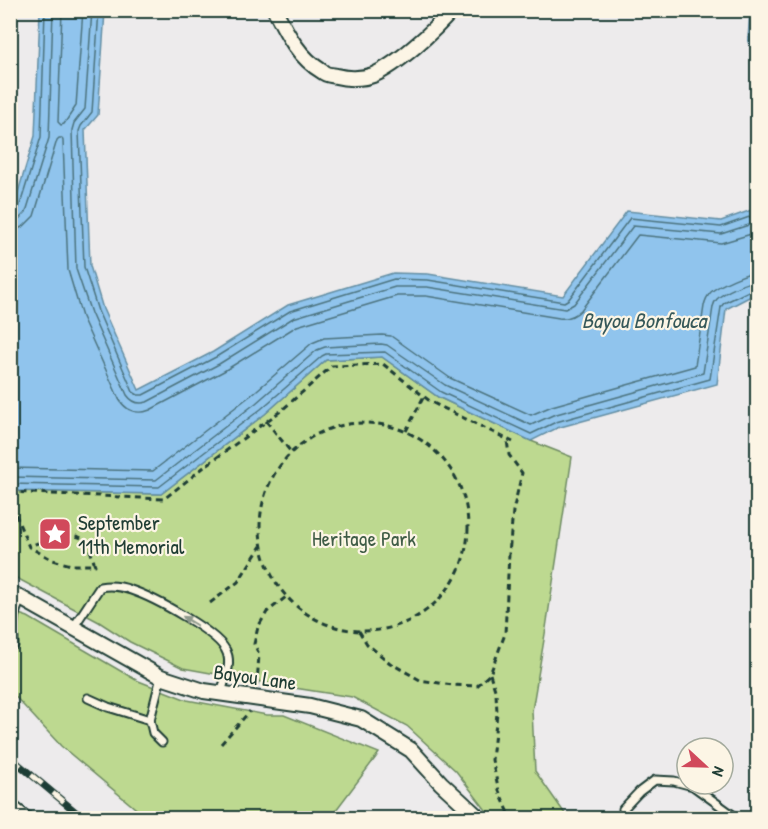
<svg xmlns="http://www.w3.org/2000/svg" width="768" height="829" font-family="'Patrick Hand',sans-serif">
  <rect width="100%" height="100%" fill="#edebec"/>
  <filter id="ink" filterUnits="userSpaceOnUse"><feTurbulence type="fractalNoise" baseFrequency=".0167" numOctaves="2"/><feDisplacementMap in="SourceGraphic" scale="12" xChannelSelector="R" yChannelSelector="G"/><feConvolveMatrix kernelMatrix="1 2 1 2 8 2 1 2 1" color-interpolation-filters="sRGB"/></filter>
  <g filter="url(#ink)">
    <g fill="#bdd990" stroke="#6e8b62" stroke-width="1.5">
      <path d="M382,357L438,397L531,441L572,457L546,628L532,711L535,771L568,818H492L456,771L407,726L352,697L288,687L183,668L130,642L99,622L11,575L10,484L13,491L161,494L265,414L326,360Z"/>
      <path d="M10,611L28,617L136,680L187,700L267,715H284L379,753L330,818H147L61,746L11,692Z"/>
    </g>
    <g fill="#90c4ed" stroke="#638ea3" stroke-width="1.5">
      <path d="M40,11H105L98,115L85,130L90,266L103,309L139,390L213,352L288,305L393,273L428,274L563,296L627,211L721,221L757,208V293L726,309L717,384L557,428L531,441L438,397L382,357L326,360L265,414L161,494L13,491L10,484L11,215L35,136Z"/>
      <path d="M750,11H757V62L748,39Z"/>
    </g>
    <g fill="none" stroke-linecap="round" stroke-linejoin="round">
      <g stroke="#4c737e" stroke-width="1.5">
        <path d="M62,10L58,122L61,125L64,124L76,106L83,10"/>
        <path d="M92,10L85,109L74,123L72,130L76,269L91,313L127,395C132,402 138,405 147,402L219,364L293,318L395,287H427L565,309L574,304L633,226L721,234L758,222"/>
        <path d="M99,10L92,112L81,126L79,131L84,267L98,311L133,392L138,395H143L216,357L290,311L394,279L428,280L564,302L569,299L630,218L721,227L758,214"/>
        <path d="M10,213L16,212L19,208L41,137L45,10"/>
        <path d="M10,220L20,218L26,212L49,138L53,10"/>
        <path d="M10,229H18L24,226L34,216L57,140L59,138H62L63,141L68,270L82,317L119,399C126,411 137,415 150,410L224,371L297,326L397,296H426L559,318C568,319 575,316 581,310L638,235L721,243L758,232"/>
        <path d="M10,468L153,471L250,396L312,343L324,338L382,335L391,336L450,378L531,415L552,406L695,366L704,306C705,301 707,296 711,292C719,285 747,272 758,272"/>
        <path d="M10,477L156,480L256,403L317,350L325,347L381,344L387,345L445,385L531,425L553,415L703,373L713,307C714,303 714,302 717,299C724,292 748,281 758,281"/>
        <path d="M10,484L159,487L261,409L322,356L326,354L385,352L441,392L531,434L556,422L710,379L721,307L724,303L753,289L758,288"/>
      </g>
      <defs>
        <g id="lane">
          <path d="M73,628L100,587C111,585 120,586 131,590C152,597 221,633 227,653C232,665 224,681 221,693"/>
          <path d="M14,645C13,627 12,615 22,598"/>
          <path d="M161,677L150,720L153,733L162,742"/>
          <path d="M88,698L108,707L150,720"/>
          <path d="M10,802L30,818"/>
          <path d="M623,809L639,792L655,780L674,781L693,786L737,818"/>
        </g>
        <g id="street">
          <path d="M275,10C287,34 299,58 323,72C326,75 331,75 336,76C347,79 362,79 373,75C397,65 434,31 452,10"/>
          <path d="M10,592L161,677L204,691L310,706L361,719L411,750L441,783L479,818"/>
        </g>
      </defs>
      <use href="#lane" stroke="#1f3d34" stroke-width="11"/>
      <use href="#street" stroke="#1f3d34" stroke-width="18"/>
      <g stroke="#1f3d34" stroke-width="3" stroke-dasharray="6 4.5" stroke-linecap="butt">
        <path d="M266,421L291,452"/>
        <circle cx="364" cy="527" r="104"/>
        <path d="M406,431L424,396"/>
        <path d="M10,492L164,499L208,464L282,410L332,366L383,364L431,402L513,442"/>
        <path d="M10,494L18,521L29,547L53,560L71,565H95C92,558 90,544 83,539C69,530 42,540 29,547"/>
        <path d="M210,603L238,582L261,546"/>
        <path d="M359,631L367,644L390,663L420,680L452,685L477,686L490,674L505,634L509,554L513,511L522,473L509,455L507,440"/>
        <path d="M490,674L496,693L497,713L492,760L499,791L509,813L507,818"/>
        <path d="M257,685L259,654L254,644L258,627L267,612L286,597"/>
        <path d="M221,744L250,711"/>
      </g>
      <use href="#lane" stroke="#fcf5e5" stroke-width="7"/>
      <use href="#street" stroke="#fcf5e5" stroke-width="14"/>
      <defs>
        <path id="rail" d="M10,757L83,818"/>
      </defs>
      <use href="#rail" stroke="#1f3d34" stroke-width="7"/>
      <use href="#rail" stroke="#fcf5e5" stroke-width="4.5" stroke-dasharray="14" stroke-linecap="butt"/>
    </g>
    <defs><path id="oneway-solid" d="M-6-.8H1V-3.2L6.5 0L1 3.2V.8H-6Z" transform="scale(1.5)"/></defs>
    <use fill="#8e998c" href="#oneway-solid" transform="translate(190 621) rotate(-148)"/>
  </g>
  <defs>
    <symbol id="sight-square" viewBox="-11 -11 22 22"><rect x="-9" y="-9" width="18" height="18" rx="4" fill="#d1495b" stroke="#fcf5e5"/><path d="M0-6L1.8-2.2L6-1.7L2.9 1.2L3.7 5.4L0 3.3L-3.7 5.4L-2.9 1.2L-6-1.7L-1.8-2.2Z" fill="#fff"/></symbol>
  </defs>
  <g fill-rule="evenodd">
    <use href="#sight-square" x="36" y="515" width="38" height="38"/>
  </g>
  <g text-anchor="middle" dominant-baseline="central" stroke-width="4.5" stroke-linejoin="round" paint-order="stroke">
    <g font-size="21" fill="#1f3d34" stroke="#fcf5e5" text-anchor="start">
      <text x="78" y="522">September<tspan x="78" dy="24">11th Memorial</tspan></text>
    </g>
    <g font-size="21" fill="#3f5c46" stroke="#fcf5e5">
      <text x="364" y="538">Heritage Park</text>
    </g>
    <g font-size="21" fill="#1f3d34" stroke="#fcf5e5">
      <text transform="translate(255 677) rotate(8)">Bayou Lane</text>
    </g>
    <g font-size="22" font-style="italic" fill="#365859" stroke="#fcf5e5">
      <text x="644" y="320">Bayou Bonfouca</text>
    </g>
  </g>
  <rect width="768" height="829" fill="none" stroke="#fcf5e5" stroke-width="36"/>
  <rect x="18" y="18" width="732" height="793" fill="none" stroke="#1f3d34" stroke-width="2" filter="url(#ink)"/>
  <g transform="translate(705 766) rotate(112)"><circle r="28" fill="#fcf5e5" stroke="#a4ab9e" stroke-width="1.5"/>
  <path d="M0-4.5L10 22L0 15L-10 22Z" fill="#d1495b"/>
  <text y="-9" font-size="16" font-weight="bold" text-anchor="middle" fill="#1f3d34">N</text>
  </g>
</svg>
